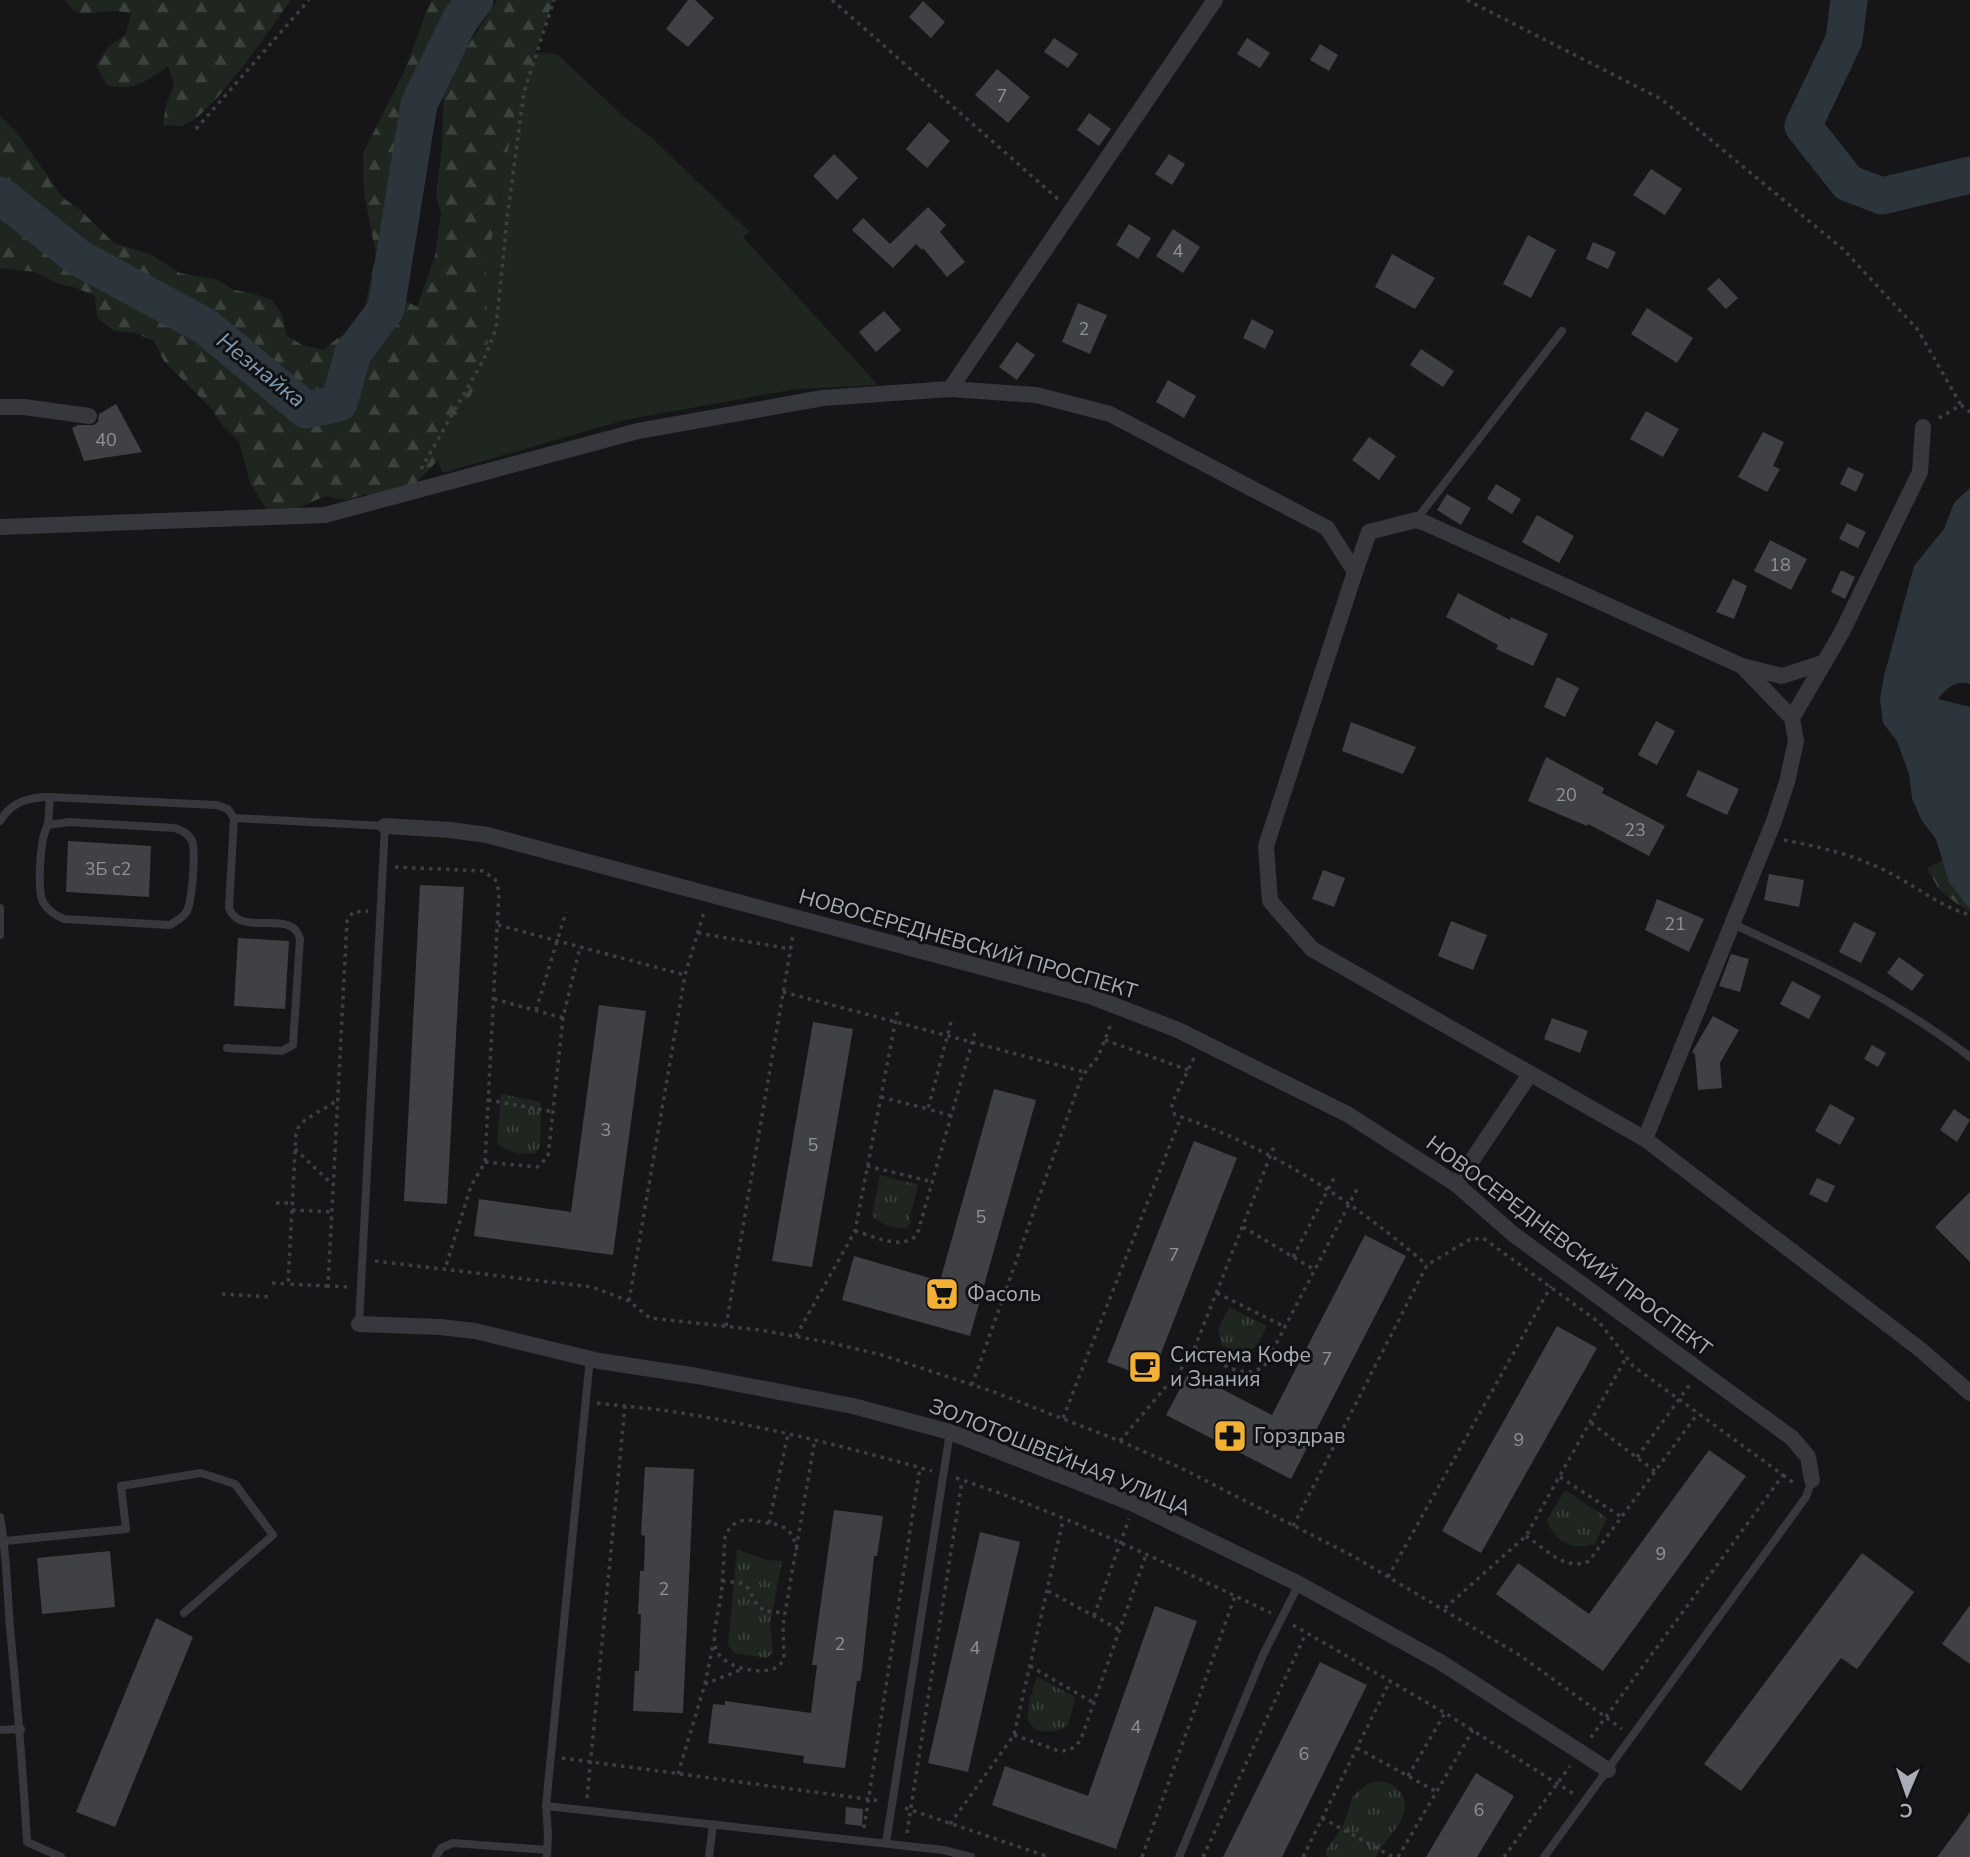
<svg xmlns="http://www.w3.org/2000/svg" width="1970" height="1857" font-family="'Nunito Sans',sans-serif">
  <defs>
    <pattern id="forest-firs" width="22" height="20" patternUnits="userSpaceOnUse" patternTransform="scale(1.75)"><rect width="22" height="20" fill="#1e261f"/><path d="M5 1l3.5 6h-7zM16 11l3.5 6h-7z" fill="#3c433d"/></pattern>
    <pattern id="park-tufts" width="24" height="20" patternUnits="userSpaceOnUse" patternTransform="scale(1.75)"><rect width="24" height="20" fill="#1e261f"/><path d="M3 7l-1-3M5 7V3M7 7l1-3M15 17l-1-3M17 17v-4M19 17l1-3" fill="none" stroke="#3c433d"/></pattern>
  </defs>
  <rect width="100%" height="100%" fill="#161618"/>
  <path fill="#1e261f" d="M536,52L558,55L624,117L652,138L750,232L743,237L878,385L796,389L625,420L442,473L438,460L488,361L486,270L517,102Z"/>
  <g fill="url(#forest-firs)">
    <path d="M65,0H291C272,26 212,116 184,125C178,127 169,125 163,125L166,105L174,85L168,66C145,82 137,90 108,86L96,66L108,47L126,34L131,13C125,12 119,11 113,11C94,11 78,22 65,0Z"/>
    <path d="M431,0H482L438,59L429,110L407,147L410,230L402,299L417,307L435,256L441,214L436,195L442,147L444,84L497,0H553L536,52L517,102L486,270L488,361L438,460L414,485L385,502L366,494L346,500L325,496L287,513L267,510L250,483L239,441L222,425L210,407L164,361L154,341L135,333L114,331L97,318L95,296L76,288L56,283L36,272L0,268V116L19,135L63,198L79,209L114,243L150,254L180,273L218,280L234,290L252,293L272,300L283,316L286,335L302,345L323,350L338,338L355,329L364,310L376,255L364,193L363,153L404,72Z"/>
    <path d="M1954,855L1970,858V913L1940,891L1927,868Z"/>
  </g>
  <g fill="url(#park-tufts)">
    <path d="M501,1094L541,1102L540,1146L536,1153C523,1155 505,1153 497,1142Z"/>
    <path d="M880,1175L918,1185L909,1220L912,1221L906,1228C895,1229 878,1224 872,1215Z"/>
    <path d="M1229,1307L1267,1326C1259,1342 1255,1355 1234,1354L1222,1345L1218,1330Z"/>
    <path d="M1565,1490L1607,1518L1595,1544C1573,1551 1554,1542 1547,1520Z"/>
    <path d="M737,1549L766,1560L782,1561L770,1624L773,1652L767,1658L734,1653L728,1645Z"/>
    <path d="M1037,1677L1075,1697L1068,1726C1053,1735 1024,1735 1028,1710C1029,1699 1034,1687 1037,1677Z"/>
    <path d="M1377,1781C1387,1782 1395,1784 1401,1793C1416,1816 1385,1837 1376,1857H1326L1327,1849L1343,1826L1353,1796L1367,1784Z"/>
  </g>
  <path fill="#2c353c" d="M1970,488V684C1957,679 1945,689 1938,699L1970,707V909L1949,882L1936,839L1922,821L1912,798L1909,774L1897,741L1883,723L1880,699L1884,676L1914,566L1944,529L1954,503Z"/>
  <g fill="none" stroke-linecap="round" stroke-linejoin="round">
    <g stroke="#2c353c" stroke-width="37">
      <path d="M1849,0L1844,40L1803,126L1848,183L1882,196L1970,175"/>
      <path d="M0,195L79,258L205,326L306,410L339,403L353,353L386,309L419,104L460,20L475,0"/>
    </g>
  </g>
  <g fill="#404145">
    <path d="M688,0H695L714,18L688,47L666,29Z"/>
    <path d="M923,1L945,22L931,38L909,17Z"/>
    <path d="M1054,38L1078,54L1068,68L1044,52Z"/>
    <path d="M1247,38L1270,53L1260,68L1237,54Z"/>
    <path d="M1320,44L1338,55L1329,71L1310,60Z"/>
    <path d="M997,69L1030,97L1008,123L975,95Z"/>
    <path d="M1089,113L1111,129L1099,146L1077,130Z"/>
    <path d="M929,122L950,141L927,168L906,149Z"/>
    <path d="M834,154L858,178L837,200L813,176Z"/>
    <path d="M1169,154L1185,164L1172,185L1155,174Z"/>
    <path d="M1651,169L1682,189L1665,215L1633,195Z"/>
    <path d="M928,207L946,225L940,232L965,262L947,277L923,248L922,250L916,244L893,268L852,230L863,218L890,244Z"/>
    <path d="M1129,224L1151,238L1138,259L1116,245Z"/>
    <path d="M1173,229L1200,247L1183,273L1156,256Z"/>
    <path d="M1528,235L1556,250L1531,298L1503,284Z"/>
    <path d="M1593,242L1616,252L1608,269L1586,259Z"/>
    <path d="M1392,254L1435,278L1415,309L1375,287Z"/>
    <path d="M1719,278L1738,298L1726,309L1707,289Z"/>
    <path d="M1078,303L1107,315L1090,354L1062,342Z"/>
    <path d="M1647,308L1693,338L1677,363L1631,334Z"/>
    <path d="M884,311L901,330L876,352L859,332Z"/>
    <path d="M1252,319L1274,331L1265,349L1243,338Z"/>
    <path d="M1017,342L1035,355L1017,380L999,367Z"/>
    <path d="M1421,349L1454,371L1443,387L1410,365Z"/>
    <path d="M1168,380L1196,396L1184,418L1156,402Z"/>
    <path d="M116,404L142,452L84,461L72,428L78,425H94L98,422L99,414Z"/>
    <path d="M1646,411L1679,429L1663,457L1630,439Z"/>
    <path d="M1763,432L1784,442L1773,466L1780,469L1767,492L1738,477Z"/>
    <path d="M1369,437L1396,456L1379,480L1352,460Z"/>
    <path d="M1848,467L1864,474L1856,492L1840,484Z"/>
    <path d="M1496,484L1521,499L1512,514L1487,499Z"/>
    <path d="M1447,494L1471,508L1461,525L1437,510Z"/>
    <path d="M1537,515L1574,536L1559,563L1522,542Z"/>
    <path d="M1847,523L1866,532L1858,548L1839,539Z"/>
    <path d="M1770,540L1807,559L1791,590L1754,571Z"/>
    <path d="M1841,570L1855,577L1845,599L1831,592Z"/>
    <path d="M1733,579L1747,586L1734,619L1716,612Z"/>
    <path d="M1458,593L1510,620L1511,617L1548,634L1533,666L1496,649L1498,645L1446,617Z"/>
    <path d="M1557,677L1579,688L1565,717L1544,707Z"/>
    <path d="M1656,721L1675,731L1657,765L1638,755Z"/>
    <path d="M1351,722L1416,747L1403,774L1342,751Z"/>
    <path d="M1546,757L1604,788L1602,793L1665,826L1649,856L1588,824L1587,826L1528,801Z"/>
    <path d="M1698,770L1739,789L1727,815L1686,796Z"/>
    <path d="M68,841L151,846L149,897L66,892Z"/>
    <path d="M1323,870L1345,878L1334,907L1312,899Z"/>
    <path d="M1769,874L1804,880L1799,907L1764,900Z"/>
    <path d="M420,885L464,887L447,1204L404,1201Z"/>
    <path d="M1657,899L1704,919L1689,952L1645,930Z"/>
    <path d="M1451,921L1487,935L1473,970L1438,956Z"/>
    <path d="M1854,922L1876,933L1861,963L1839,952Z"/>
    <path d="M238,938L289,941L285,1009L234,1006Z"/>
    <path d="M1731,954L1749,959L1740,992L1719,986Z"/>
    <path d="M1899,957L1924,975L1912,991L1887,973Z"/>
    <path d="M1792,981L1821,996L1809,1019L1780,1004Z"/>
    <path d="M599,1005L646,1011L613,1255L474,1236L479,1199L571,1212Z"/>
    <path d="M1713,1016L1739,1030L1720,1063L1722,1088L1698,1090L1695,1054L1692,1052Z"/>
    <path d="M1552,1018L1588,1031L1580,1053L1544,1039Z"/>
    <path d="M813,1022L853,1029L812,1267L772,1261Z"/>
    <path d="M1872,1045L1886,1053L1878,1067L1864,1059Z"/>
    <path d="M994,1089L1036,1100L970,1336L842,1300L854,1256L940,1281Z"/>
    <path d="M1830,1104L1855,1118L1840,1145L1815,1131Z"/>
    <path d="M1954,1109L1970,1120L1957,1142L1940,1130Z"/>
    <path d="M1194,1141L1237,1158L1151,1379L1107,1362Z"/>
    <path d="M1817,1178L1835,1186L1827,1203L1809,1194Z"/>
    <path d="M1970,1192V1262L1935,1227Z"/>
    <path d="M1365,1235L1406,1256L1291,1479L1166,1415L1189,1372L1272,1415Z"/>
    <path d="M1557,1326L1597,1348L1481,1553L1442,1531Z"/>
    <path d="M1709,1450L1746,1476L1603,1671L1496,1594L1518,1563L1589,1614Z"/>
    <path d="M645,1467L694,1469L683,1713L633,1711L635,1671H639L641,1614H638L640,1571H644L645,1536L641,1535Z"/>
    <path d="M834,1510L883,1516L877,1556H874L862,1670L860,1681H857L845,1768L803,1763L804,1756L708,1743L713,1704L725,1705V1701L811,1713L817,1665H812Z"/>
    <path d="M980,1532L1020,1542L968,1772L928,1763Z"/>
    <path d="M110,1551L115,1607L42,1614L37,1558Z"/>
    <path d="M1862,1553L1914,1592L1857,1669L1841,1658L1741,1791L1704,1764Z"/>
    <path d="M1970,1605V1664L1942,1644Z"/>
    <path d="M1155,1606L1197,1621L1116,1849L992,1805L1005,1766L1088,1796Z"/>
    <path d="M156,1618L193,1637L115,1827L76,1812Z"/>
    <path d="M1320,1662L1367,1685L1282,1857H1223Z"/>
    <path d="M1476,1773L1514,1796L1477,1857H1426Z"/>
    <path d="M846,1807L863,1809L862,1826L845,1824Z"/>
    <path d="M1970,1812V1857H1937L1956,1832Z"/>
  </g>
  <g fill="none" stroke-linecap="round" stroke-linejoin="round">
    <g stroke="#3d3f44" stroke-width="3.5" stroke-dasharray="3.5 5" stroke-linecap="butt">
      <path d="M832,0L1059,200"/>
      <path d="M1467,0L1661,99L1843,249L1918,330L1961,405"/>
      <path d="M196,129L309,0"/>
      <path d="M1939,418L1961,405L1970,412"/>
      <path d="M421,469L484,359L496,329L507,219L524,92L554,0"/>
      <path d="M1784,840C1820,847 1855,855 1888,872C1916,886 1939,906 1970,915"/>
      <path d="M395,867L483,871L495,879L499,892L485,1162L471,1186L445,1269"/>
      <path d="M498,925L685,975"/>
      <path d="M698,933L791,949"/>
      <path d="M783,992L1084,1072"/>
      <path d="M494,999L563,1018"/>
      <path d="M536,1010L566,912"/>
      <path d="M951,1022L928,1109L952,1116"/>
      <path d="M1105,1040L1188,1070"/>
      <path d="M1194,1058L1173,1101L1172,1106L1175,1115C1269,1146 1353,1201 1427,1265"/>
      <path d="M881,1097L928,1109"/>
      <path d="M488,1100L554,1112"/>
      <path d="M295,1149L333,1185"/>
      <path d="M485,1162L537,1167L548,1157L563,1018L580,947"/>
      <path d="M867,1166L933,1182"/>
      <path d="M276,1203H292"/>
      <path d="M292,1210L332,1212"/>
      <path d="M1243,1227L1315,1270"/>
      <path d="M855,1231C874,1236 901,1251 917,1235L976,1029"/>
      <path d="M1293,1257L1335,1176"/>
      <path d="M375,1261L592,1287L629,1301L650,1318L760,1330L832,1343L882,1355L994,1392L1120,1441L1181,1468L1353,1556L1521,1656L1622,1729"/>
      <path d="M272,1283L288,1284"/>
      <path d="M328,1286L288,1284L296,1134L298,1128L305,1120L338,1100"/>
      <path d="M347,1287L328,1286L347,921L353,912L368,911"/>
      <path d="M1217,1293L1285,1327"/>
      <path d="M222,1294L271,1297"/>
      <path d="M629,1301L685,975L704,912"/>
      <path d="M726,1326L793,935"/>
      <path d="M796,1336L855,1231L898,1008"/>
      <path d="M1195,1348C1215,1359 1244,1384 1265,1365L1357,1189"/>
      <path d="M972,1385L1082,1076L1098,1057L1111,1024"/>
      <path d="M597,1403C619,1406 640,1407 661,1410C753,1423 843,1446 932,1471"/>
      <path d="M1063,1418L1181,1117"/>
      <path d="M1591,1423L1656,1472"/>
      <path d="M1120,1441L1191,1357L1275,1144"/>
      <path d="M1637,1457L1691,1383"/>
      <path d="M1783,1475L1795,1484"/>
      <path d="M1560,1477L1623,1518"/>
      <path d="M956,1478C1065,1514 1168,1564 1271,1613"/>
      <path d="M769,1523L788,1434"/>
      <path d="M1293,1526L1427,1265L1469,1240L1483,1238L1600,1323L1633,1366L1783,1475L1589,1740"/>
      <path d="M1526,1536C1546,1549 1565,1572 1589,1561L1698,1413"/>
      <path d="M797,1550C795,1541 792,1531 783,1527C779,1524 772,1524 767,1523C749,1519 733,1516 725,1537C724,1556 723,1576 721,1596C719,1611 711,1634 716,1649C721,1666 757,1675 772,1669C778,1668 781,1664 784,1659L783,1625L815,1439"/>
      <path d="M1388,1577L1551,1286"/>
      <path d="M722,1581L741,1583L748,1588L757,1605L765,1611L785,1613"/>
      <path d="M1048,1591L1120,1630"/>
      <path d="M1445,1608L1526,1536L1626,1358"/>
      <path d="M1094,1616L1129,1519"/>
      <path d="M1293,1625L1445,1713L1574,1794"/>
      <path d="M1030,1666L1094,1703"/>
      <path d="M705,1684L713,1645"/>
      <path d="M1014,1735L1059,1751C1070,1751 1075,1748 1081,1739L1146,1555"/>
      <path d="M1357,1748L1437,1792"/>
      <path d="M562,1758L881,1801"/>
      <path d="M678,1774L705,1684L743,1669"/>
      <path d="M1408,1776L1445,1713"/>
      <path d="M587,1798L625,1406"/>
      <path d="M905,1808L1049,1857"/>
      <path d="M1322,1818L1393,1857"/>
      <path d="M950,1824L1014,1735L1063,1520"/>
      <path d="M864,1828L920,1467"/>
      <path d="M907,1833L962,1481"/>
      <path d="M1142,1857L1235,1596"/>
      <path d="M1203,1857L1306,1633"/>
      <path d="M1303,1857L1390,1681"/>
      <path d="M1398,1857L1473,1730"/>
      <path d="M1504,1857L1570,1766"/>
    </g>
    <g stroke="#37383d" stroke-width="8">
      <path d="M1416,520L1562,331"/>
      <path d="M0,821C11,802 29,797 50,797L216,805L228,809L234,818"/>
      <path d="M69,822L175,828C183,831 188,833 192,841C196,851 192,901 187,911C183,918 176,921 170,925L64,919C55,915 48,911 43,902C37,889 40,837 48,825Z"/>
      <path d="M48,825L50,797"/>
      <path d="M0,908V935"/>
      <path d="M1733,924C1816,962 1898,1001 1970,1057"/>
      <path d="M227,1048L282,1051L293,1045L300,939C293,907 240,939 229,908L234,818L385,826L359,1324"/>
      <path d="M0,1517C7,1554 7,1591 10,1628C17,1700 23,1770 27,1842L61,1857"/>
      <path d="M5,1541L126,1529L121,1486L201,1473L235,1484L273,1535L184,1613"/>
      <path d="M0,1730L21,1729"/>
      <path d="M546,1806L943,1850L971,1857"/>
      <path d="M886,1843L950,1432"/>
      <path d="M436,1857L441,1848L453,1843L547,1850"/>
      <path d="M547,1857L548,1833L546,1806L590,1358"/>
      <path d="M709,1857L713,1824"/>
      <path d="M1179,1857L1263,1655L1299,1584"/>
      <path d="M1544,1857L1806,1497L1812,1480"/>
    </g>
    <g stroke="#37383d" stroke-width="16">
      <path d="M950,389L1215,0"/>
      <path d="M0,407H24L89,416"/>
      <path d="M0,527L325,515L638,431L823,398L950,389L1036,395L1110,414L1327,528L1355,572L1266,846L1270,901L1312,949L1645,1139L1921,1350L1970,1393"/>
      <path d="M1355,572L1369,532L1416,520L1423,522L1742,666L1792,718L1796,741L1787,782L1774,821L1645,1139"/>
      <path d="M1742,666L1782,676L1822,663"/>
      <path d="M1792,718L1842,632L1920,472L1923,427"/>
      <path d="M385,826L450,830L487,835L1090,996L1178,1030L1347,1114L1456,1184L1513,1234L1792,1438L1808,1457L1812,1480"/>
      <path d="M1456,1184L1530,1074"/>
      <path d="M359,1324L440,1327L475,1331L599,1361L697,1376L853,1406L950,1432L1134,1504L1299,1584L1442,1663L1608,1770"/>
    </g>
  </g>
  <defs>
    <symbol id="supermarket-square" viewBox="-11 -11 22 22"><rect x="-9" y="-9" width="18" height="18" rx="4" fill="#f2b134" stroke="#111113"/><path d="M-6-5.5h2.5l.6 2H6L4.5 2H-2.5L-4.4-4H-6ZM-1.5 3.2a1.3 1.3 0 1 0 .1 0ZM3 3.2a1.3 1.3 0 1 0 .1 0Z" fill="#111"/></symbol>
    <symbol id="cafe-square" viewBox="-11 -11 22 22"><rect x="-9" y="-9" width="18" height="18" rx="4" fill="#f2b134" stroke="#111113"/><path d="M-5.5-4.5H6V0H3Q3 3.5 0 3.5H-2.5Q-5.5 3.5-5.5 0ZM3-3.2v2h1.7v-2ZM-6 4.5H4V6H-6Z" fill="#111"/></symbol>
    <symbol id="pharmacy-square" viewBox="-11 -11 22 22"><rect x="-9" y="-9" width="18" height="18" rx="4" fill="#f2b134" stroke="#111113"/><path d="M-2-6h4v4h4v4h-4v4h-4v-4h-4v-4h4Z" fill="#111"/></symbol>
  </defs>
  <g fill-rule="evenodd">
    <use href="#supermarket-square" x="923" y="1275" width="38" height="38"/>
    <use href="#cafe-square" x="1126" y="1348" width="38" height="38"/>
    <use href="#pharmacy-square" x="1211" y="1417" width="38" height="38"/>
  </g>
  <g text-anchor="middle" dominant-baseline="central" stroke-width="6" stroke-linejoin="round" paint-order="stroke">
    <g font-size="18" fill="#8e929b">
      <text x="1002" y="96">7</text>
      <text x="1178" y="251">4</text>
      <text x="1084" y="329">2</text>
      <text x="106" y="440">40</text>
      <text x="1780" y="565">18</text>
      <text x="1566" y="795">20</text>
      <text x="1635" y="830">23</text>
      <text x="108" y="869">3Б с2</text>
      <text x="1675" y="924">21</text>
      <text x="606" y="1130">3</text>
      <text x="813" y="1145">5</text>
      <text x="981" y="1217">5</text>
      <text x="1174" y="1255">7</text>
      <text x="1327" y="1359">7</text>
      <text x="1519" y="1440">9</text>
      <text x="1661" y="1554">9</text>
      <text x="664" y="1589">2</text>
      <text x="840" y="1644">2</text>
      <text x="975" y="1648">4</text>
      <text x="1136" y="1727">4</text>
      <text x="1304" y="1754">6</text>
      <text x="1479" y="1810">6</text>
    </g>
    <g font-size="21" fill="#a8adb8" stroke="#111113">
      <text transform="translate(968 944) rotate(16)">НОВОСЕРЕДНЕВСКИЙ ПРОСПЕКТ</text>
      <text transform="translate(1569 1246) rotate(37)">НОВОСЕРЕДНЕВСКИЙ ПРОСПЕКТ</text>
      <text transform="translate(1060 1457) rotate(22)">ЗОЛОТОШВЕЙНАЯ УЛИЦА</text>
    </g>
    <g font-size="21" fill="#a8adb8" stroke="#111113" text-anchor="start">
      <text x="967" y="1294">Фасоль</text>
      <text x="1170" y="1355">Система Кофе<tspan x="1170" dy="24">и Знания</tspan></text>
      <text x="1254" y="1436">Горздрав</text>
    </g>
    <g font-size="23" font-style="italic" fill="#7f9bb3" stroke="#111113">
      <text transform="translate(261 370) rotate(38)">Незнайка</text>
    </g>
  </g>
  <g transform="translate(1907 1794) rotate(182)" stroke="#111113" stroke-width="5" paint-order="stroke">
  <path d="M0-5L12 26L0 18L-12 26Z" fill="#a8adb8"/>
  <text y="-10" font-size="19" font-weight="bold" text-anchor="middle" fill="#a8adb8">С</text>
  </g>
</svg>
